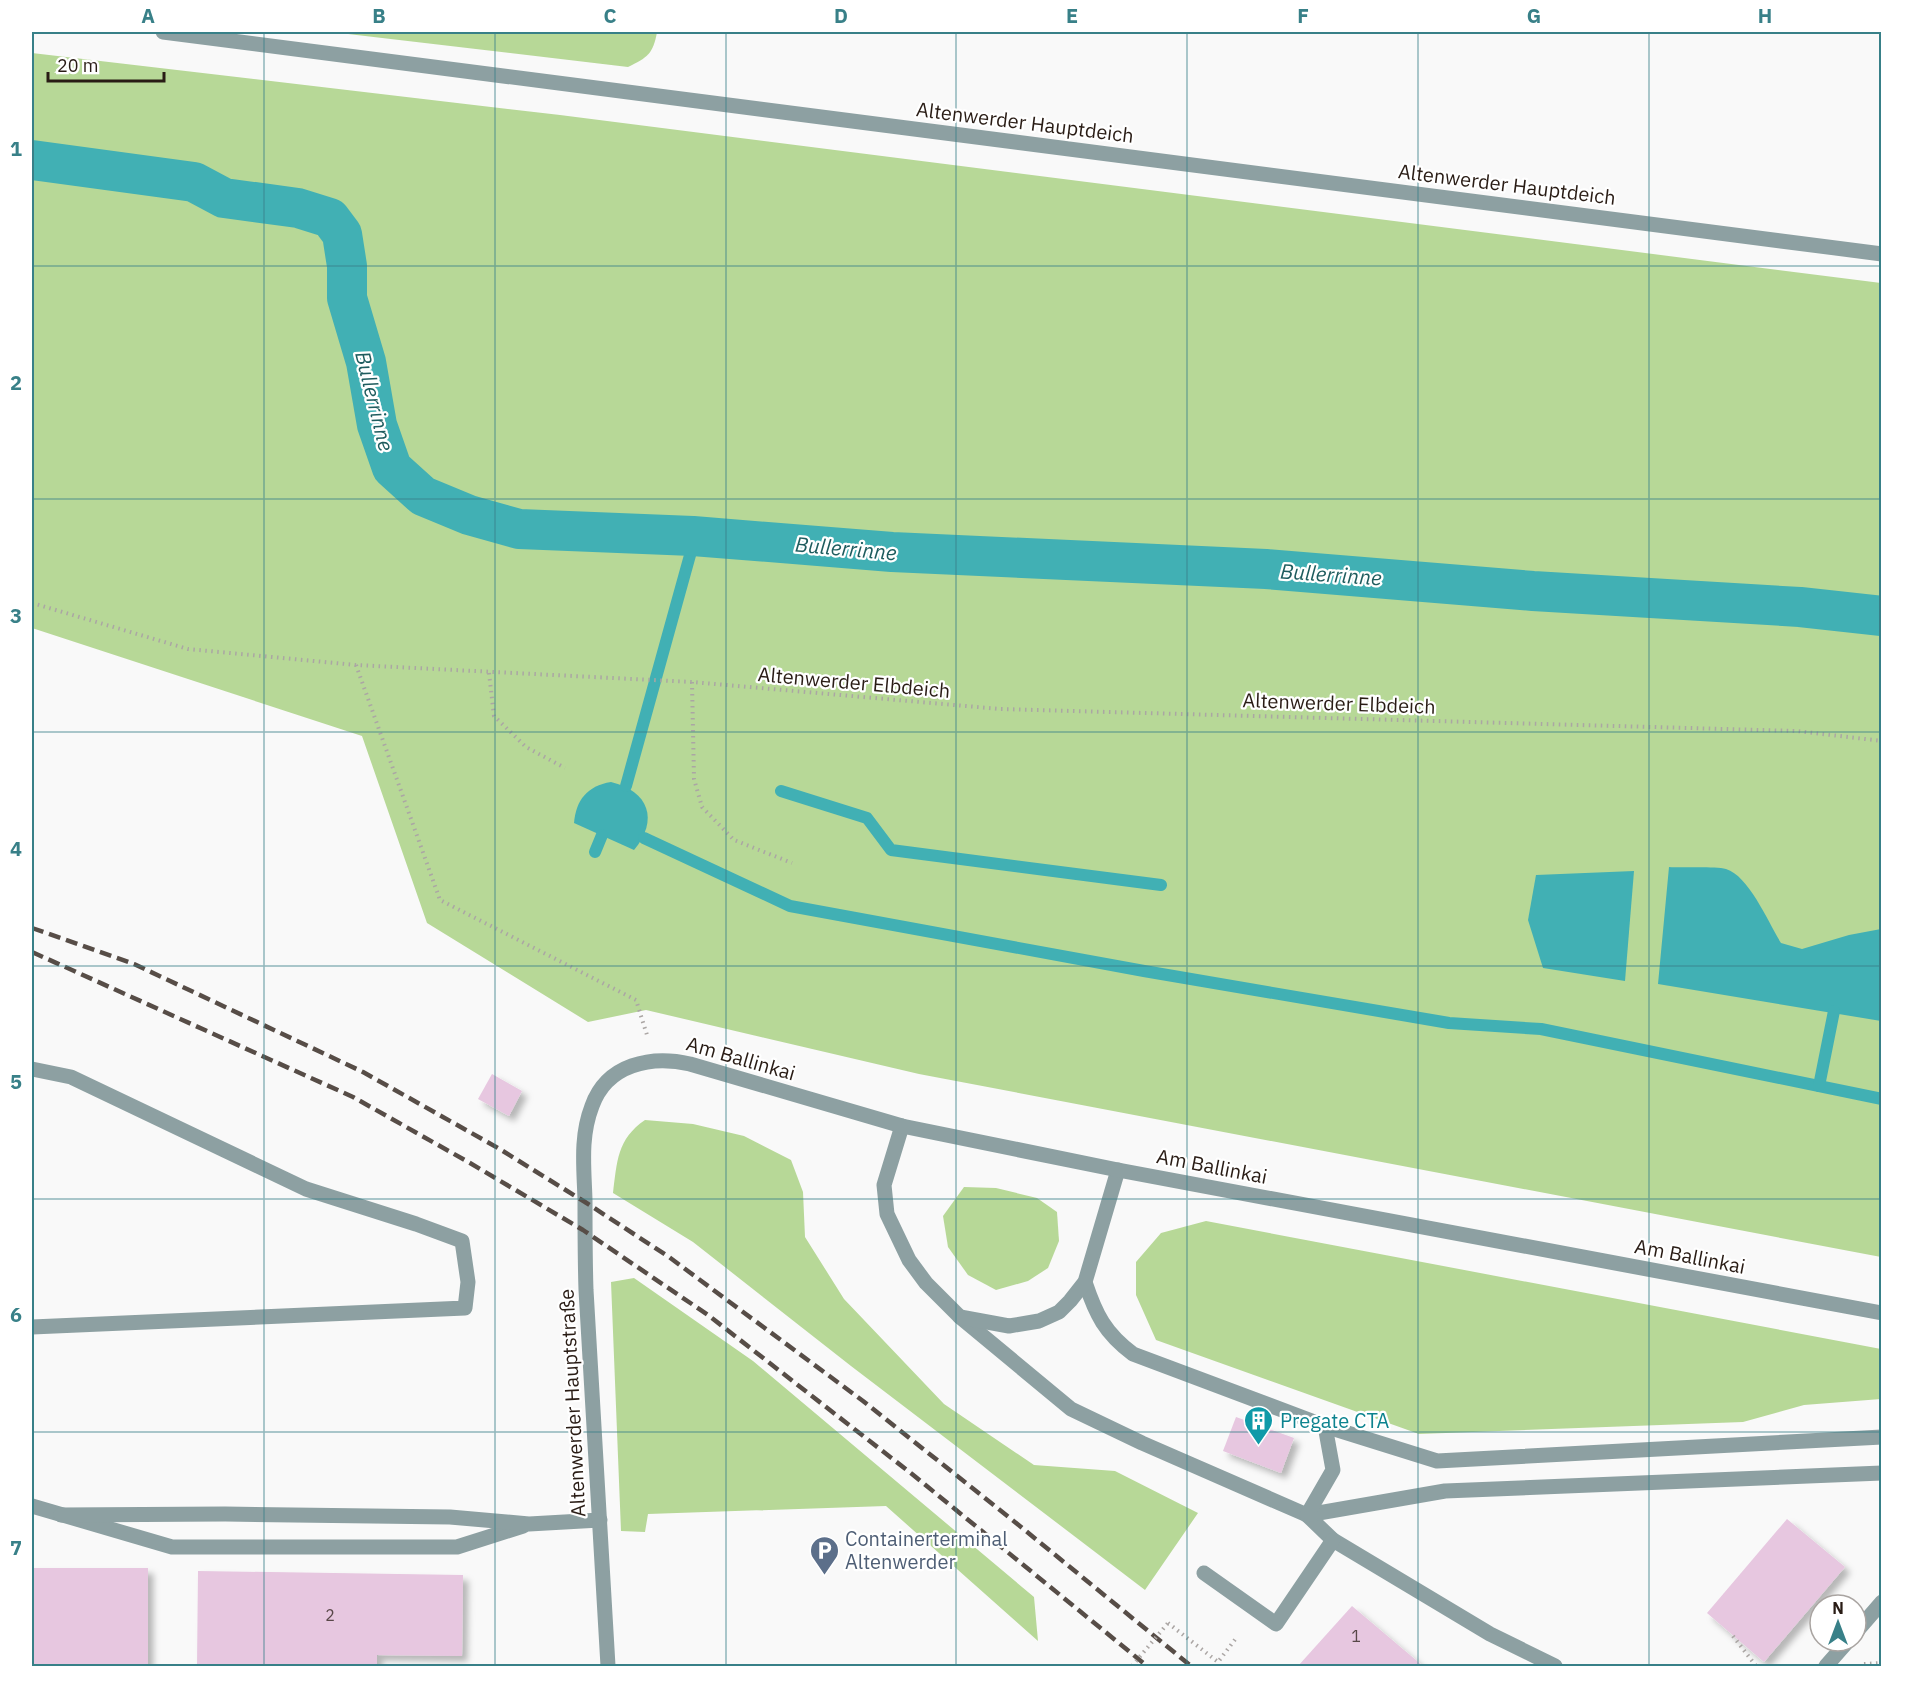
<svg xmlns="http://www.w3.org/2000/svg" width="1913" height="1698" font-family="'IBM Plex Sans',sans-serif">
  <defs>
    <filter id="shadow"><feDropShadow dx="5.5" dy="5.5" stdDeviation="3" flood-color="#0004"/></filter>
  </defs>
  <rect width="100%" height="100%" fill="#f9f9f9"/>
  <g fill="#b7d897">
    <path d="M331,32H657C653,54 648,57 628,67Z"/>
    <path d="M32,53L560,115L1881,283V1257L919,1074L646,1010L588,1022L427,923L362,736L32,628Z"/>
    <path d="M645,1120L693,1124L744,1136L791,1160L803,1192L805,1237L844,1299L944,1404L1034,1465L1115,1471L1198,1513L1145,1590L851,1366L693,1242L613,1193C617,1162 617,1139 645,1120Z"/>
    <path d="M964,1187L996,1188L1037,1198L1057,1212L1059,1241L1048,1268L1028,1281L996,1290L968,1275L948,1247L943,1216Z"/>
    <path d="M1206,1221L1881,1349V1399L1804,1405L1743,1422L1419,1434L1156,1340L1136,1295V1262L1161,1233Z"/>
    <path d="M634,1278L753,1361L1034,1597L1038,1641L886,1506L648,1514L645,1532L621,1531L611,1282Z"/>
  </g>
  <g fill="#41b0b4">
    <path d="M611,782C649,791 659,820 634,850L574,823C576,800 587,786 611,782Z"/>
    <path d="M1669,867C1682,868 1715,866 1726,869C1749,876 1768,922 1781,943L1802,949L1849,935L1881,929V1021L1658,984Z"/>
    <path d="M1634,871L1625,981L1543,968L1528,920L1536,875Z"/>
  </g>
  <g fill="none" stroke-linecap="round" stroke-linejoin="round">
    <g stroke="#41b0b4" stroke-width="12">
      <path d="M626,786L692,548L693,536"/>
      <path d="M781,791L867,818L891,850L1161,885"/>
      <path d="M644,838L790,906L1144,971L1449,1023L1541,1029L1882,1099"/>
      <path d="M595,852L602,835"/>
      <path d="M1819,1086L1834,1011"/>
    </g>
    <path stroke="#41b0b4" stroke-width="40" d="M32,160L194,182L224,198L298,208L330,218L342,234L347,266V298L366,362L377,425L392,468L423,496L469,515L519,529L693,536L892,552L1266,569L1533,591L1800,607L1882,616"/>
  </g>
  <g fill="#e7c7e0" filter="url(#shadow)">
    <path d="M492,1074L522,1091L509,1116L478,1099Z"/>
    <path d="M1236,1417L1294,1438L1281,1473L1223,1451Z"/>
    <path d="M1787,1519L1845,1567L1764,1662L1707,1613Z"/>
    <rect x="32" y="1568" width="116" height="98"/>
    <path d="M198,1571L463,1575L462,1656L377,1655V1666H197Z"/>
    <path d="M1352,1606L1423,1666H1298Z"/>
  </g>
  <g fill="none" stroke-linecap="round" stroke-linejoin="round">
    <g stroke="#aba6a4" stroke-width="4" stroke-dasharray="1.5 4.5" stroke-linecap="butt">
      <path d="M32,603L188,649L356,665L692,682L1000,709L1797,731L1882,741"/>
      <path d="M356,665L440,900L636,1000L647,1035"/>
      <path d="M489,673L494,716L526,747L565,768"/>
      <path d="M692,682L694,779L702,807L734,840L792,863"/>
      <path d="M1168,1623L1218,1662L1237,1637"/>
      <path d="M1733,1636L1756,1666"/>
      <path d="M1864,1664L1882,1663"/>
    </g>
    <g stroke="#8da0a2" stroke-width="15">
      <path d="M32,1069L71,1077L306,1189L416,1224L462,1241L468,1282L465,1308L32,1327"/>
      <path d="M902,1126L884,1185L887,1214L909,1260L926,1283L960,1317L1071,1409L1142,1443L1307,1515L1333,1540L1490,1634L1555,1666"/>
      <path d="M1085,1282C1096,1315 1105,1333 1133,1354L1325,1426L1437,1461L1882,1437"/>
      <path d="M960,1317L1009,1326L1039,1321L1059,1312L1070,1301L1085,1282L1118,1170"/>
      <path d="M32,1506L172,1547H457L523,1526"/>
      <path d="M61,1515L225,1514L450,1517L529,1524L600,1520"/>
      <path d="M1307,1515L1445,1491L1882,1473"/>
      <path d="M1307,1515L1333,1470L1325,1426"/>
      <path d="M1204,1573L1276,1624L1333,1540"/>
      <path d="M1856,1632L1882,1602"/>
      <path d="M1826,1666L1848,1641"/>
    </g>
    <g stroke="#8da0a2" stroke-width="15">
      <path d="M163,32L1882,254"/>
      <path d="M608,1666C601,1541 593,1416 586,1290C585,1260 585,1230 585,1200C584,1167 580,1137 592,1106C607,1064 651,1055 690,1064L902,1126L1118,1170L1882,1313"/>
    </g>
    <g stroke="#574d47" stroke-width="4.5" stroke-dasharray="12 6" stroke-linecap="butt">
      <path d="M32,928L134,964L363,1072L498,1148L585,1202L669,1257L863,1401L1010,1518L1191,1666"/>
      <path d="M32,952L353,1097L470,1163L583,1230L708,1315L912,1474L1147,1666"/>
    </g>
    <path stroke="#aba6a4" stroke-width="4" stroke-dasharray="1.5 4.5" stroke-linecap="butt" d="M1132,1666L1168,1623"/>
  </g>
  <path fill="none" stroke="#388088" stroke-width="1.5" stroke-opacity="0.55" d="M264,32V1666M495,32V1666M726,32V1666M956,32V1666M1187,32V1666M1418,32V1666M1649,32V1666M32,266H1882M32,499H1882M32,732H1882M32,966H1882M32,1199H1882M32,1432H1882"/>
  <defs>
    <symbol id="building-pin" viewBox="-11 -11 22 30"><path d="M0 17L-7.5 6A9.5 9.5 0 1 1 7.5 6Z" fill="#0f9aa8" stroke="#fff"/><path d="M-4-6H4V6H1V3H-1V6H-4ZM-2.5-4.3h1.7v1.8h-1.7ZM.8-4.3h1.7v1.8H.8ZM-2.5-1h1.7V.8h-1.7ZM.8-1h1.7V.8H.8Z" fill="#fff"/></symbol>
    <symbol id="parking-pin" viewBox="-11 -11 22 30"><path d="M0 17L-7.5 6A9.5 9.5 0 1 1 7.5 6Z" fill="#5c6f8a" stroke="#fff"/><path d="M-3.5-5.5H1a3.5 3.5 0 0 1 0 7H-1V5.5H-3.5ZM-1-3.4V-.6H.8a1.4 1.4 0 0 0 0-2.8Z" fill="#fff"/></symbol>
  </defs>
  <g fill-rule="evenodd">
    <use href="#building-pin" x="1242" y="1404" width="33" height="45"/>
    <use href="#parking-pin" x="808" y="1534" width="33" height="45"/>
  </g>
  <g text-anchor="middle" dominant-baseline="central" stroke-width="4.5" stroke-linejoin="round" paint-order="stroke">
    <g font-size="16" fill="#584748">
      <text x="330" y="1615">2</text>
      <text x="1356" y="1636">1</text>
    </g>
    <g font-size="20" fill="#291c15" stroke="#fff">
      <text transform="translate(1025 122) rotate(7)">Altenwerder Hauptdeich</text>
      <text transform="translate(1507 184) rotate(7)">Altenwerder Hauptdeich</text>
      <text transform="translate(854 682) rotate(5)">Altenwerder Elbdeich</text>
      <text transform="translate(1339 703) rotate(2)">Altenwerder Elbdeich</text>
      <text transform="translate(741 1058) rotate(16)">Am Ballinkai</text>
      <text transform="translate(1212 1166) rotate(11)">Am Ballinkai</text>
      <text transform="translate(1690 1256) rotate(11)">Am Ballinkai</text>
      <text transform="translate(572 1403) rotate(-93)">Altenwerder Hauptstraße</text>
    </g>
    <g font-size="20" fill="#0d838f" stroke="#fff" text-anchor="start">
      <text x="1280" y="1420">Pregate CTA</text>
    </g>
    <g font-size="20" fill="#4e5e75" stroke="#fff" text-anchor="start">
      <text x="845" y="1538">Containerterminal<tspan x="845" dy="23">Altenwerder</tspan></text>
    </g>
    <g font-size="21" font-style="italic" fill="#1e5c5e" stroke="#fff">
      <text transform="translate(375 401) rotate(76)">Bullerrinne</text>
      <text transform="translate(846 548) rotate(5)">Bullerrinne</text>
      <text transform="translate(1331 574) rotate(4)">Bullerrinne</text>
    </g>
  </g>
  <rect width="1913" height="1698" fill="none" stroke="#ffffff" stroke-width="66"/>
  <g transform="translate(1838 1623)"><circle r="28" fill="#ffffff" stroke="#a9a4a1" stroke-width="1.5"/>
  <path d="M0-4.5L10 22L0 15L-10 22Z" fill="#388088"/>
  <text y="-9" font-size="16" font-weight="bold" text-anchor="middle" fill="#291c15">N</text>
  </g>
  <path d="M48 72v9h116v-9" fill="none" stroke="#291c15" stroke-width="3"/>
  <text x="57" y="72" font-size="18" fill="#291c15" stroke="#ffffff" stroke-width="4.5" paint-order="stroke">20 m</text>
  <rect x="33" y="33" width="1847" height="1632" fill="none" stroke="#388088" stroke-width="2"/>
  <g font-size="20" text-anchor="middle" font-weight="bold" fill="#388088">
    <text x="148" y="23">A</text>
    <text x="379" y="23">B</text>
    <text x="610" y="23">C</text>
    <text x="841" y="23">D</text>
    <text x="1072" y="23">E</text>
    <text x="1303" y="23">F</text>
    <text x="1534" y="23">G</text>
    <text x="1765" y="23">H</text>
    <text x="16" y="156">1</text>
    <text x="16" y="390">2</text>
    <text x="16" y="623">3</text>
    <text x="16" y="856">4</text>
    <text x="16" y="1089">5</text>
    <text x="16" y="1322">6</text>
    <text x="16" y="1555">7</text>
  </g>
</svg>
